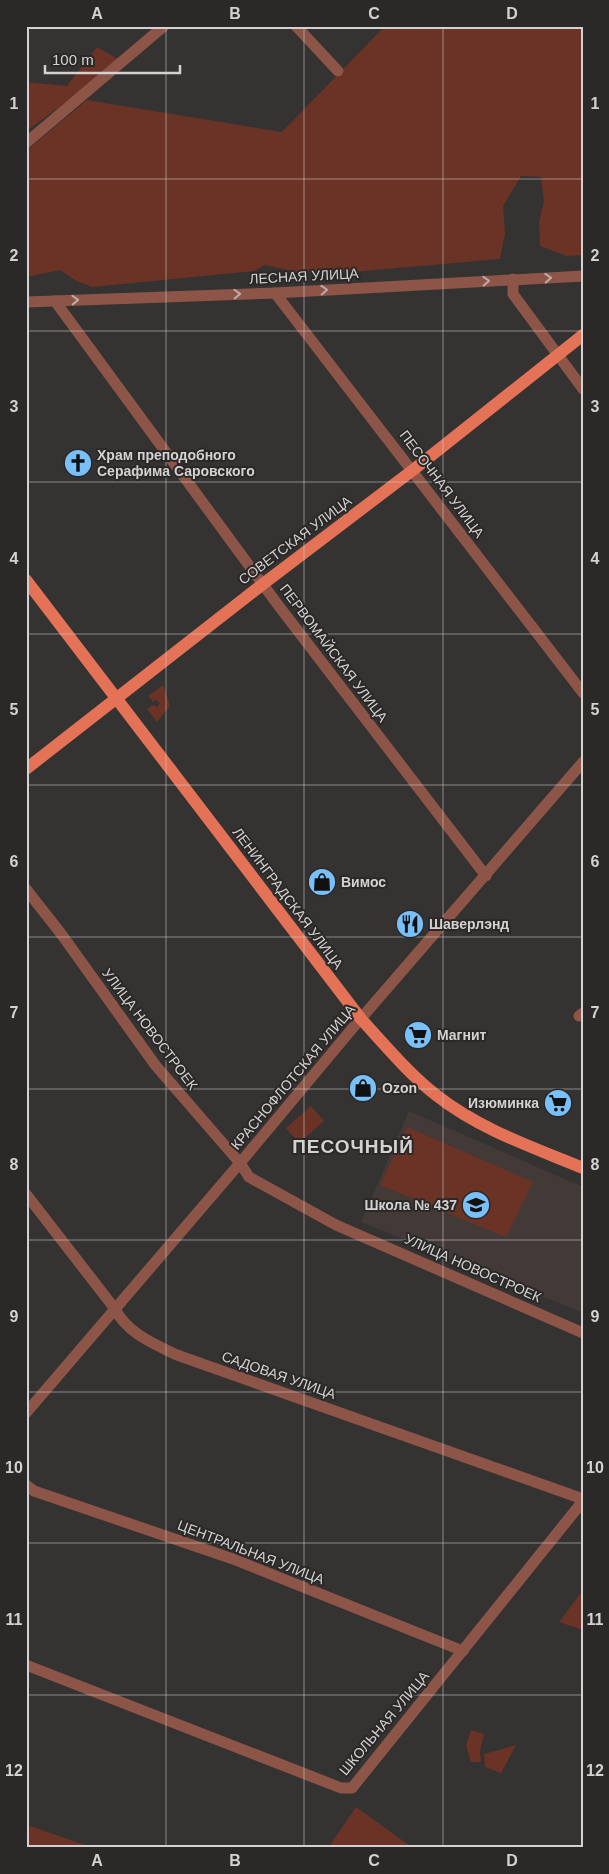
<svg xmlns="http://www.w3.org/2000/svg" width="609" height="1874" font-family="Arial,sans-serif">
  <rect width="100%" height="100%" fill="#353232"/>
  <path fill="#433a38" d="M409,1111L583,1187V1313L361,1222Z"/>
  <g fill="#6a3326">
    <path d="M385,26H583V255L567,256L540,246L539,223L544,201L541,177L521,176L503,206L505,234L500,259L329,274L297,272L265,265L254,271L92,287L75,280L60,270L26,277V151L87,100L282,132Z"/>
    <path d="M97,47L118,59L83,90L26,131V82L67,86Z"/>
    <path d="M163,685L170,706L157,722L147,709L153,705L157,707L160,703L156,700L153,702L148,696Z"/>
    <path d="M311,1106L324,1121L299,1143L286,1128Z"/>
    <path d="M407,1127L533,1182L506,1237L380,1185Z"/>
    <path d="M583,1590V1630L559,1622Z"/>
    <path d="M471,1730L484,1734L480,1751L481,1762H471L466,1745Z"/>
    <path d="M516,1745L501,1773L485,1767L484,1754Z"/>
    <path d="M356,1807L413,1848H328Z"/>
    <path d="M26,1825L30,1826L94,1848H26Z"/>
  </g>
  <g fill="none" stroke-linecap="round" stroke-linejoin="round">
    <g stroke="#8d5548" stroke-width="11">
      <path d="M296,26L338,71"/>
      <path d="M26,143L164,26"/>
      <path d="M513,279V294L583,389"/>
      <path d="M275,293L583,693"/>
      <path d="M55,301L278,605L486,876"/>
      <path d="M26,302L275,293L583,276"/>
      <path d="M26,889L62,935L156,1066L240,1163L249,1177L336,1225L583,1333"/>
      <path d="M579,1016L583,1013"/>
      <path d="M26,1194L115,1309C127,1333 154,1344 177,1355L583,1499"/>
      <path d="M26,1413L240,1163L351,1030L583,762"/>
      <path d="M26,1485L34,1491L233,1559L463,1651"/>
      <path d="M26,1665L341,1788H352L583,1501"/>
    </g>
    <g stroke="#e37257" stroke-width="12">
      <path d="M26,580L361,1019C385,1045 408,1073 436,1095C479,1129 532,1147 583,1168"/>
      <path d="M26,769L263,584L413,470L583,335"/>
    </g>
  </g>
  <defs><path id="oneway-chevron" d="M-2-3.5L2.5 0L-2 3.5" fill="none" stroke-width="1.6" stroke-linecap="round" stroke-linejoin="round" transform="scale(1.25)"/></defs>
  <g stroke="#bfaca8">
    <use href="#oneway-chevron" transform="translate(548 278) rotate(-3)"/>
    <use href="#oneway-chevron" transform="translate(486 281) rotate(-3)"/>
    <use href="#oneway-chevron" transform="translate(324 290) rotate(-3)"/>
    <use href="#oneway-chevron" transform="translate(237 294) rotate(-2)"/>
    <use href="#oneway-chevron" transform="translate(75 300) rotate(-2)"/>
  </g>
  <path fill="none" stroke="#d4d2d1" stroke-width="1" stroke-opacity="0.55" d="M166,26V1848M304,26V1848M443,26V1848M26,179H583M26,331H583M26,482H583M26,634H583M26,785H583M26,937H583M26,1089H583M26,1240H583M26,1392H583M26,1543H583M26,1695H583"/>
  <defs>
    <symbol id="church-disc" viewBox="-11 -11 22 22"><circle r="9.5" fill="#79bff8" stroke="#2b2828"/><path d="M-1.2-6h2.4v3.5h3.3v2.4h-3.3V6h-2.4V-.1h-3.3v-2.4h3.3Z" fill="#111"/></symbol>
    <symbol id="shop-disc" viewBox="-11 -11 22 22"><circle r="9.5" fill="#79bff8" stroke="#2b2828"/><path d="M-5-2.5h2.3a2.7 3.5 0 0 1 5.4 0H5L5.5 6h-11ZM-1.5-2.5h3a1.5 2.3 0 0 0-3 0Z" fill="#111"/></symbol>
    <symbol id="restaurant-disc" viewBox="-11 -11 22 22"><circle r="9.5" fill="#79bff8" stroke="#2b2828"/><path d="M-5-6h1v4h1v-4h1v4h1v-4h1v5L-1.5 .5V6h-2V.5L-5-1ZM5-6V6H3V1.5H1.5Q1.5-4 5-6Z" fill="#111"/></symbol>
    <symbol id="supermarket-disc" viewBox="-11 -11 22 22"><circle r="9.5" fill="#79bff8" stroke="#2b2828"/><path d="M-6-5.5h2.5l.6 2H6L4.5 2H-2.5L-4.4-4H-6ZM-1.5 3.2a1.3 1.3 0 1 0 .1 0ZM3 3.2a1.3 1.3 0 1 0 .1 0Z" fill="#111"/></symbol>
    <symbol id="school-disc" viewBox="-11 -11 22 22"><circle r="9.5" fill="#79bff8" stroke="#2b2828"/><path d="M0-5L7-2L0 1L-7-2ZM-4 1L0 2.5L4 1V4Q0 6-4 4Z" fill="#111"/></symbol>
  </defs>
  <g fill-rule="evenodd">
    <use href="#church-disc" x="62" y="447" width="32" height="32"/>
    <use href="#shop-disc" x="306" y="866" width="32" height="32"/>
    <use href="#restaurant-disc" x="394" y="908" width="32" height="32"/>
    <use href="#supermarket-disc" x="402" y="1019" width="32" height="32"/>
    <use href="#shop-disc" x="347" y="1072" width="32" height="32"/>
    <use href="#supermarket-disc" x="542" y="1087" width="32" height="32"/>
    <use href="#school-disc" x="460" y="1189" width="32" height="32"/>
  </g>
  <g text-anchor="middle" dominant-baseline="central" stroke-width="4" stroke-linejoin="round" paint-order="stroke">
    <g font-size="14" fill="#d4d2d1" stroke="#2b2828">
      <text transform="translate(304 276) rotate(-3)">ЛЕСНАЯ УЛИЦА</text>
      <text transform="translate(442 484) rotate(53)">ПЕСОЧНАЯ УЛИЦА</text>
      <text transform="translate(295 540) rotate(-37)">СОВЕТСКАЯ УЛИЦА</text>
      <text transform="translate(334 653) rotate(53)">ПЕРВОМАЙСКАЯ УЛИЦА</text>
      <text transform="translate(288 898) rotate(53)">ЛЕНИНГРАДСКАЯ УЛИЦА</text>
      <text transform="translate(150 1029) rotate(53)">УЛИЦА НОВОСТРОЕК</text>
      <text transform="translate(293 1077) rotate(-50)">КРАСНОФЛОТСКАЯ УЛИЦА</text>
      <text transform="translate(473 1268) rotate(24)">УЛИЦА НОВОСТРОЕК</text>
      <text transform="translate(279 1375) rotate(19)">САДОВАЯ УЛИЦА</text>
      <text transform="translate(251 1552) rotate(21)">ЦЕНТРАЛЬНАЯ УЛИЦА</text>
      <text transform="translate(384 1723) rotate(-50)">ШКОЛЬНАЯ УЛИЦА</text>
    </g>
    <g font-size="14" font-weight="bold" fill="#d4d2d1" stroke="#2b2828" text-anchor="start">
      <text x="97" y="455">Храм преподобного<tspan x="97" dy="16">Серафима Саровского</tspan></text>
      <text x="341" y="882">Вимос</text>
      <text x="429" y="924">Шаверлэнд</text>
      <text x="437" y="1035">Магнит</text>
      <text x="382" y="1088">Ozon</text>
      <text x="539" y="1103" text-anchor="end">Изюминка</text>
      <text x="457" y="1205" text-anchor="end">Школа № 437</text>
    </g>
    <g font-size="19" font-weight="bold" letter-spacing="1" fill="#d4d2d1" stroke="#2b2828">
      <text x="353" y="1146">ПЕСОЧНЫЙ</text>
    </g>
  </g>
  <rect width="609" height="1874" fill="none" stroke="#2b2828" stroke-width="55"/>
  <path d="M45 65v8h135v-8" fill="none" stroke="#d4d2d1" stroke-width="2.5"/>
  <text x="52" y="65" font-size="15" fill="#d4d2d1" stroke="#2b2828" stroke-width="4" paint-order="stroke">100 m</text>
  <rect x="28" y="28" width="554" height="1818" fill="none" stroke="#d4d2d1" stroke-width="2"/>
  <g font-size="16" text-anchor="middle" font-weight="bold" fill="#d4d2d1">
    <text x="97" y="19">A</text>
    <text x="235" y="19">B</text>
    <text x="374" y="19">C</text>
    <text x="512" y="19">D</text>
    <text x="14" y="109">1</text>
    <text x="595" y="109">1</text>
    <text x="14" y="261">2</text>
    <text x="595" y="261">2</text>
    <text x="14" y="412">3</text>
    <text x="595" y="412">3</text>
    <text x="14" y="564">4</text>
    <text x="595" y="564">4</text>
    <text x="14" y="715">5</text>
    <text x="595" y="715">5</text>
    <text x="14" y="867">6</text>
    <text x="595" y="867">6</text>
    <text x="14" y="1018">7</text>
    <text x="595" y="1018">7</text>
    <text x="14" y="1170">8</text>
    <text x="595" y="1170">8</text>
    <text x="14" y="1322">9</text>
    <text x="595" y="1322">9</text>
    <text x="14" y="1473">10</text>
    <text x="595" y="1473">10</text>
    <text x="14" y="1625">11</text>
    <text x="595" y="1625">11</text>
    <text x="14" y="1776">12</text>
    <text x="595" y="1776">12</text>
    <text x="97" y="1866">A</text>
    <text x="235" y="1866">B</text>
    <text x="374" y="1866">C</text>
    <text x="512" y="1866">D</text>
  </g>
</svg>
